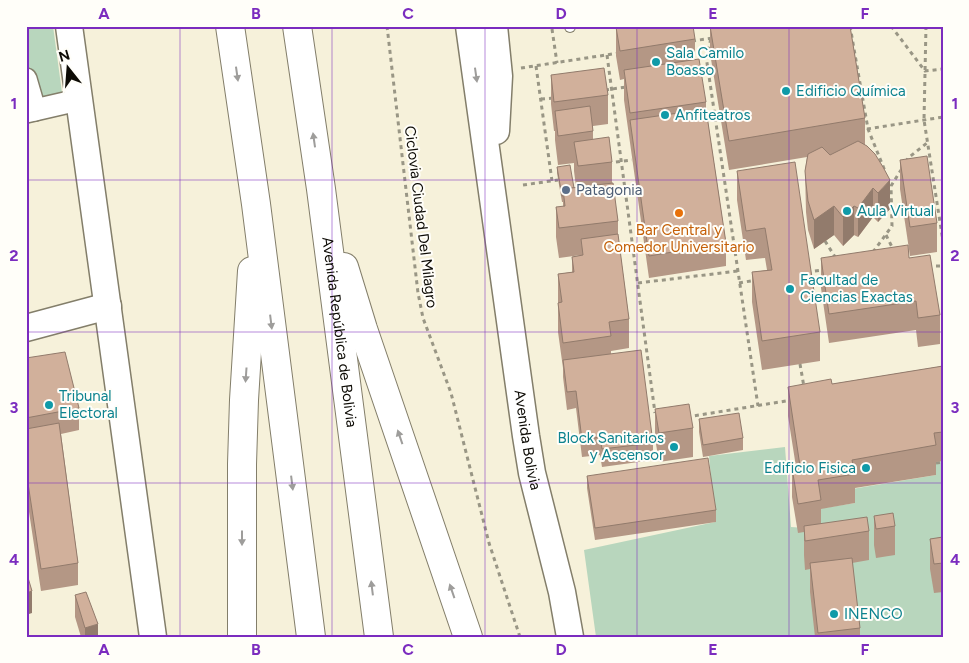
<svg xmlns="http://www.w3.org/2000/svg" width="969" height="663" font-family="Figtree,sans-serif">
  <rect width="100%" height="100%" fill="#f6f1da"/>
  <g fill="#b8d6bd">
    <path d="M26,26H53L63,100L39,104L26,57Z"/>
    <path d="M785,447L791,527L821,529L818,509L855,503L852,489L936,475L934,462L943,461V637H596L584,550L715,522L709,456Z"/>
  </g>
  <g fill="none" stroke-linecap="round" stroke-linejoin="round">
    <defs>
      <path id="service" d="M570,26V27"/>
      <g id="minor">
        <path d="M26,79L35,110"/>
        <path d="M26,112L78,100"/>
      </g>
      <g id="tertiary">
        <path d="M69,26L153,637"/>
        <path id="s1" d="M469,26L526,436L532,473L562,592L570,637"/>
        <path d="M494,26L499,76L496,131"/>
        <path d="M26,328L108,306"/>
      </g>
      <g id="primary">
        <path d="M230,26L256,204L311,637"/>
        <path id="s2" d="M297,26L321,189L379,637"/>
        <path d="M344,267L363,329L468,637"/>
        <path d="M242,637V464L244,400L252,271"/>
      </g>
    </defs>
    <use href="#service" stroke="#837e6a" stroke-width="12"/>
    <use href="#minor" stroke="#837e6a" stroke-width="24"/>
    <use href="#tertiary" stroke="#837e6a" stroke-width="29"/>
    <use href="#primary" stroke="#837e6a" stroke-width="30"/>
    <g stroke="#999685" stroke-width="3" stroke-dasharray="4 4" stroke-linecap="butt">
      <path d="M387,26L418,293L423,318L451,393L489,543L520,637"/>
      <path d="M850,26L868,129L885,171"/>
      <path d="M891,26L925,71L943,69"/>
      <path d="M926,26L924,120L943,241"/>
      <path d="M552,29L557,63"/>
      <path d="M711,39L706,56L758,406"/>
      <path d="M692,41L713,38"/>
      <path d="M607,55L655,413"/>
      <path d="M536,66L552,181"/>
      <path d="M521,68L619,53"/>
      <path d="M605,90L626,87"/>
      <path d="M541,99L554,98"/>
      <path d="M867,129L943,117"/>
      <path d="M906,162L908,158L927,143"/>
      <path d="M608,163L632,160"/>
      <path d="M523,185L558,180"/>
      <path d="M886,235L893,249"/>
      <path d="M825,241L837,260"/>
      <path d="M873,252L892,226L891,186L901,170"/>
      <path d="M928,266H943"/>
      <path d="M807,272L823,270"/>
      <path d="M638,283L738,271"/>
      <path d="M739,283L756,280"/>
      <path d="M800,364L804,387"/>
      <path d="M687,417L792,400"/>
      <path d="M936,463L943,462"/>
    </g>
    <use href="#service" stroke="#fff" stroke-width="10"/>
    <use href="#minor" stroke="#fff" stroke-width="21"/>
    <use href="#tertiary" stroke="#fff" stroke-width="26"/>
    <use href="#primary" stroke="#fff" stroke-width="28"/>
  </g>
  <g fill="#b49785">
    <path d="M710,26H850L865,118V145L890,209L878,222L873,217L858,237L854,235L843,246L834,235L814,249L808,230L806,212L805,171L807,157L729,170L710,53Z"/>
    <path d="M616,27L695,39V60L706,102V109L726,243V266L649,278L624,100V79L620,80L616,56Z"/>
    <path d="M551,75L608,95V124L593,126V139L612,162V183L618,221V235L629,319V348L611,351V354L653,443V460L602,467L600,455L582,457L576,408L567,410L563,377V368L558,332V274L572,272V257L581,255L559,258L556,237V207H563V202H562L557,173V167L574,188L576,187L574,171V163L558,165L555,140V131H554L551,104Z"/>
    <path d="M900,160L937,223V252L910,256L900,189Z"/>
    <path d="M737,171L820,332V361L762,370L752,302V272L767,270L765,258L746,260L737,200Z"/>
    <path d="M821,258H909L940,315V344L918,347L916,330L829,343L821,288Z"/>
    <path d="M26,358L79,408V430L61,434L78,563V585L41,591L26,492Z"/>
    <path d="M943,366V461L936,462V475L855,488V503L821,509V524L869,531V560L852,563L860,628V637H815L810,592V569L805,570L804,555V532L798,533L792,497V468L796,467L788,416V387L832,384Z"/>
    <path d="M655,409L693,428V457L659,462L655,438Z"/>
    <path d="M699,419L743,438V450L703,457L699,432Z"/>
    <path d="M587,476L716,510V522L595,540L587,488Z"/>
    <path d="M874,516L895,526V555L876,558L874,545Z"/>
    <path d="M943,537V592L934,593L930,569V539Z"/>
    <path d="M75,595L98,637H81L75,617Z"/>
  </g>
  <g fill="#927b6c">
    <path d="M890,180V209L878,222V193Z"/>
    <path d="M873,188V217L858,237V208Z"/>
    <path d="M834,206V235L814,249V220Z"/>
    <path d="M854,206V235L843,246V217Z"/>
    <path d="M32,591V613L26,615V593Z"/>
    <path d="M98,624V637H85V628Z"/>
  </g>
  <g fill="#d1b09b" stroke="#927b6c">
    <path d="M620,26H693L695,39L620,51L616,27Z"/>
    <path d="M710,26H850L865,118L729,141Z"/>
    <path d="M699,59L706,102L630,113L624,70Z"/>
    <path d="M604,68L608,95L554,102L551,75Z"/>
    <path d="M590,106L593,131L558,136L555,111Z"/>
    <path d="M706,109L726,243L649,256L630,120Z"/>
    <path d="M609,137L612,162L578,166L574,142Z"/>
    <path d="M858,141L867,146L875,154L883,167L890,180L878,193L873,188L858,208L854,206L843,217L834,206L814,220L808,201L806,183L805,171L808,154L822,147L830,155Z"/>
    <path d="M927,156L937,223L910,227L900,160Z"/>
    <path d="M795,162L820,332L762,341L752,272L772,270L765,228L746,231L737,171Z"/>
    <path d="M570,165L574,188L563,189V196H562L557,167Z"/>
    <path d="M613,183L618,221L559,228L556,207L565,206L563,189Z"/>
    <path d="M618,234L629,319L609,322L611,336L563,343L558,303L562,302L558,274L574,272L572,257L583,255L581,239Z"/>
    <path d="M908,245L909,258L930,255L940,315L918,318L916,301L829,314L821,258Z"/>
    <path d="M641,350L653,443L602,449L600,437L582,440L576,391L567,392L563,360Z"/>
    <path d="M65,352L79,408L26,418V358Z"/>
    <path d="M943,366V432L934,433L936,445L852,460L855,474L818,480L821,500L798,504L792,468L800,466L788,387L831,379L832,384Z"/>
    <path d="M689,404L693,428L659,433L655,409Z"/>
    <path d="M739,413L743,438L703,445L699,419Z"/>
    <path d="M59,423L78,563L41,569L26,470V429Z"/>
    <path d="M708,458L716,510L595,528L587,476Z"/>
    <path d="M893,513L895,526L876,529L874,516Z"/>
    <path d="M867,517L869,531L805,541L804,526Z"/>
    <path d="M943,537V563L934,564L930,539Z"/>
    <path d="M852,558L860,628L818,633L810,563Z"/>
    <path d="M26,571L32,591L26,593Z"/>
    <path d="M86,592L98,624L85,628L75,595Z"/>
  </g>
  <defs><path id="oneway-solid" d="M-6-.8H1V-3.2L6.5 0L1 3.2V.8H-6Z" transform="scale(1.25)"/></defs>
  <g fill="#9e9d9b">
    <use href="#oneway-solid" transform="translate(237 74) rotate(82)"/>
    <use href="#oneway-solid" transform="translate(476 75) rotate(82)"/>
    <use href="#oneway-solid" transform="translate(314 140) rotate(-98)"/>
    <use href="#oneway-solid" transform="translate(271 322) rotate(83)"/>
    <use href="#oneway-solid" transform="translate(246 375) rotate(94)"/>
    <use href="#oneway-solid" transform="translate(400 437) rotate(-109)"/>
    <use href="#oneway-solid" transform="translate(292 483) rotate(83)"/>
    <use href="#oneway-solid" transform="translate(242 538) rotate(90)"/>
    <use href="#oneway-solid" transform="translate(372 588) rotate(-97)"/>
    <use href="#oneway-solid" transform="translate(452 591) rotate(-109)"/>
  </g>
  <path fill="none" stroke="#7b2cbf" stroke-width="1" stroke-opacity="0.55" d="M180,26V637M332,26V637M485,26V637M637,26V637M789,26V637M26,180H943M26,332H943M26,483H943"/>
  <g fill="#0f9aa8" stroke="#fffef9" stroke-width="2">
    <circle cx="656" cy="62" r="5"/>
    <circle cx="786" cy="91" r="5"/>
    <circle cx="665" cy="115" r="5"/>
    <circle cx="847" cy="211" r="5"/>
    <circle cx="790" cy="289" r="5"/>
    <circle cx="49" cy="405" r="5"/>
    <circle cx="674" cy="447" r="5"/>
    <circle cx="866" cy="468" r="5"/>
    <circle cx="834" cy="614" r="5"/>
  </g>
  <circle fill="#5c6f8a" stroke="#fffef9" stroke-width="2" cx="566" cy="190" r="5"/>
  <circle fill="#e8710a" stroke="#fffef9" stroke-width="2" cx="679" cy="213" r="5"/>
  <g text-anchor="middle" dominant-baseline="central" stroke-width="4" stroke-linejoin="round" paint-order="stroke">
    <g font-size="15" fill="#0d838f" stroke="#fffef9" text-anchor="start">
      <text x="666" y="53">Sala Camilo<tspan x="666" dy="17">Boasso</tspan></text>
      <text x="796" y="91">Edificio Química</text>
      <text x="675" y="115">Anfiteatros</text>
      <text x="857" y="211">Aula Virtual</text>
      <text x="800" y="280">Facultad de<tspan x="800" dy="17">Ciencias Exactas</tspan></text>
      <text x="59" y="396">Tribunal<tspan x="59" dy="17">Electoral</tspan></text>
      <text x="664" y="438" text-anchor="end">Block Sanitarios<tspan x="664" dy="17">y Ascensor</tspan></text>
      <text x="856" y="468" text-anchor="end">Edificio Fisica</text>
      <text x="844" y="614">INENCO</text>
    </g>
    <g font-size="15" fill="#4e5e75" stroke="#fffef9" text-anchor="start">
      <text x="576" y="190">Patagonia</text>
    </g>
    <g font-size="15" fill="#0d0b05" stroke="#fffef9">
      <text transform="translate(421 217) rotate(83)">Ciclovia Ciudad Del Milagro</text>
      <text stroke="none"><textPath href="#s2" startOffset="309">Avenida República de Bolivia</textPath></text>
      <text stroke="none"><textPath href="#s1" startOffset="418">Avenida Bolivia</textPath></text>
    </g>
    <g font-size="15" fill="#c56008" stroke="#fffef9">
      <text x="679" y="230">Bar Central y<tspan x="679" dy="17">Comedor Universitario</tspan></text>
    </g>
  </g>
  <rect width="969" height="663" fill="none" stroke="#fffef9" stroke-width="55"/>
  <g transform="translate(68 68) rotate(343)" stroke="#fffef9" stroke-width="4" paint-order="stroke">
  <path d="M0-4L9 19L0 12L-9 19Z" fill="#0d0b05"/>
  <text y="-8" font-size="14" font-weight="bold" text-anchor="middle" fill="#0d0b05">N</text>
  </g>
  <rect x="28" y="28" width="914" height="608" fill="none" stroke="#7b2cbf" stroke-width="2"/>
  <g font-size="16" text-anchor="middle" font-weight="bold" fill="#7b2cbf">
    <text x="104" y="19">A</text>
    <text x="256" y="19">B</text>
    <text x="408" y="19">C</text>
    <text x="561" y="19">D</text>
    <text x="713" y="19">E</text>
    <text x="865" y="19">F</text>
    <text x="14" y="109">1</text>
    <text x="955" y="109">1</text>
    <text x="14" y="261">2</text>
    <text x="955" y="261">2</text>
    <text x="14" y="413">3</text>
    <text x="955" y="413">3</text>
    <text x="14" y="565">4</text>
    <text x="955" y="565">4</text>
    <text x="104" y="655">A</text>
    <text x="256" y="655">B</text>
    <text x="408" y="655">C</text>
    <text x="561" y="655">D</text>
    <text x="713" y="655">E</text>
    <text x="865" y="655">F</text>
  </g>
</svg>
